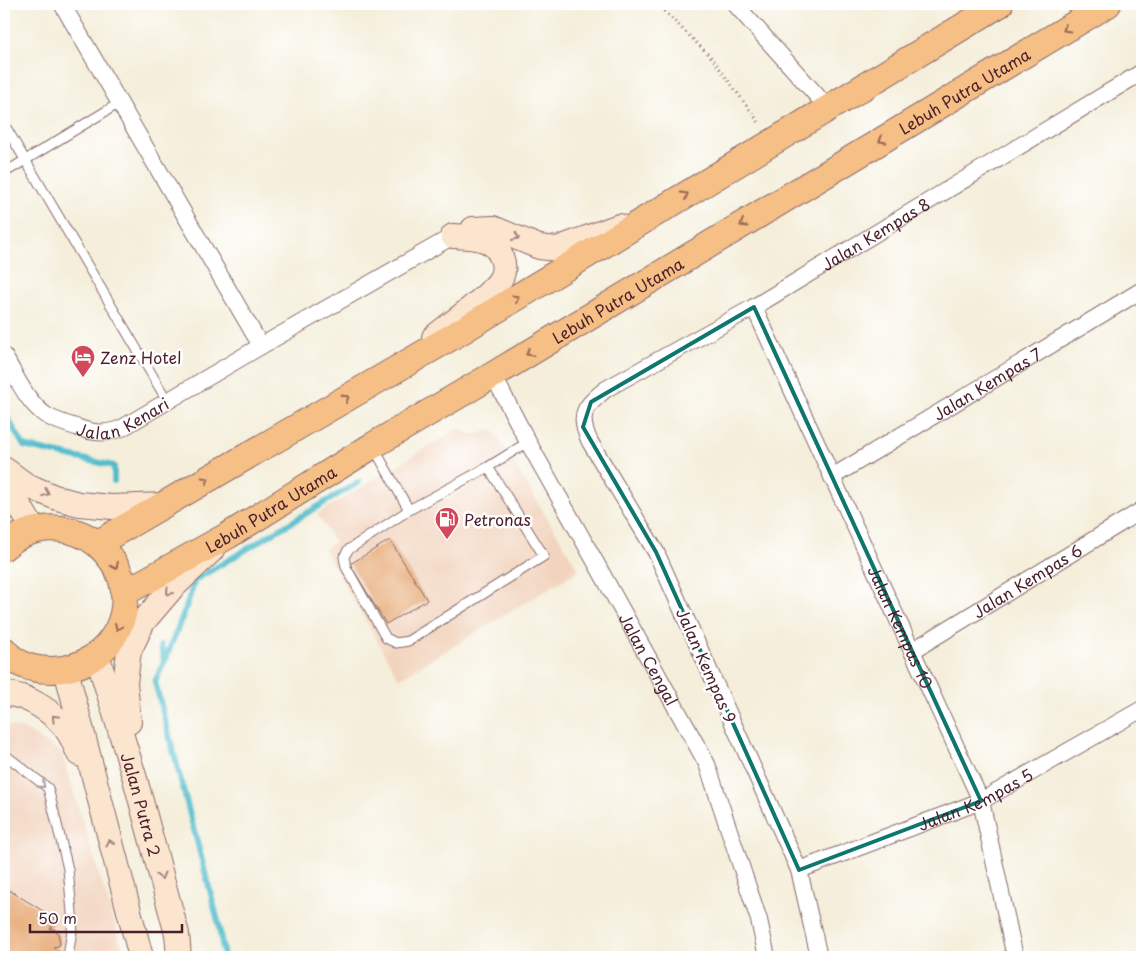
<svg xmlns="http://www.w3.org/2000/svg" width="1146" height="961" font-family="'Playpen Sans',sans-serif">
  <rect width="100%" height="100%" fill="#fff"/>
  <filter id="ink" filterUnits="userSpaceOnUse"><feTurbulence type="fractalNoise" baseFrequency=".02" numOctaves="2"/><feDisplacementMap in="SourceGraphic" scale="10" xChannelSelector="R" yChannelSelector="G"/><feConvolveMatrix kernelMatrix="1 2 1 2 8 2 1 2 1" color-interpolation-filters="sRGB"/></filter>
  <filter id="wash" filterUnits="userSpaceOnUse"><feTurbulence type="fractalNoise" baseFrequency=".0096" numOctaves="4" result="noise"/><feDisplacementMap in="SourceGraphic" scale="20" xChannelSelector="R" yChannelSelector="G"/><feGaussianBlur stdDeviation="1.12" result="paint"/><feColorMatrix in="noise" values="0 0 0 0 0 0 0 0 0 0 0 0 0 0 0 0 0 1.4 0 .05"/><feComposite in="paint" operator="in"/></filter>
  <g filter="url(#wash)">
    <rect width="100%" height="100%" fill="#f4eeda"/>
    <g fill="#f2d4be">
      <path d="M459,428L469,434H479L492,428L579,570L399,679L324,549L335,542L317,514Z"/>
      <path d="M4,725L22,728L61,752L125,957H4Z"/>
    </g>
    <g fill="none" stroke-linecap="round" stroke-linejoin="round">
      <g stroke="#51bdcc" stroke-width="6">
        <path d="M4,412L24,446L114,466V481"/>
        <path d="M161,645L164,662L155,682L218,921L224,957"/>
        <path d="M164,662L184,613L195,580L359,482"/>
      </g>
    </g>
    <g id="blocks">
      <g fill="#e5a36a">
        <path d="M390,540L427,600L386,624L350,564Z"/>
        <path d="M4,887L56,919L50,929H54L58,933L60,943L59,946L53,947L64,955L63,957H4Z"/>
      </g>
    </g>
  </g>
  <g filter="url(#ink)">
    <use href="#blocks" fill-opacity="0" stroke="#866768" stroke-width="1"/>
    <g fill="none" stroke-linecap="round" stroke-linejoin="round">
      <defs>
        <g id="lane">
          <path d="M4,124L168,402"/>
          <path d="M4,173L121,102"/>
          <path d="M374,448L409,510L488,467L528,442"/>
          <path d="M409,510L348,550L344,557L346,567L386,638L396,643L408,641L544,556L488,467"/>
          <path d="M4,754L48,788L68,869L73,923L68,957"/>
        </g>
        <g id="street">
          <path d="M62,4L261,346"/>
          <path d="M735,4L828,108"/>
          <path id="s1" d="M754,307L981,801L1015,957"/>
          <path id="s2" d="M4,356C16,376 27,403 47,416C56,421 66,424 76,427C93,433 105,435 122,428L261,346L453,236"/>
          <path id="s3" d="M493,375L528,442L596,563L707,764L759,920L767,957"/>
          <path id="s4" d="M832,477L1142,290"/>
          <path id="s5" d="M912,651L1142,510"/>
          <path id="s6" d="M799,870L981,801L1142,709"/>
          <path id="s7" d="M819,957L799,870L656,552L590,442C577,415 584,407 606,389L754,307L1142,72"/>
        </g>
        <g id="secondary">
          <path d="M473,229L493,228L539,247L557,249L619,226"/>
          <path d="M434,337C450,324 493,294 501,278C504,272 504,264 502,259C495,236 473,237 453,236"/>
          <path d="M4,469L26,485L57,498L79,504L112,507L164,505"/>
          <path d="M4,480L34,530"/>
          <path id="s8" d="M97,655L135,779L177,934L179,957"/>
          <path d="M66,670L141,957"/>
          <path d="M4,694C26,693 57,714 69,733C73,740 76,747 79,754"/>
          <path d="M129,722L125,683L129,651L143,622L172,588L212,550"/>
        </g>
        <g id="primary">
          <path d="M98,543L455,335L1000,4"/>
          <path d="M4,547C21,531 45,525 67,530C83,533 96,541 106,553C148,599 114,669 52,670C40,670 25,668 15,660C11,658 8,654 4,650"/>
          <path id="s9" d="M124,593L229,535L372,446L493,375L1108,4"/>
        </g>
      </defs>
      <use href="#lane" stroke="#866768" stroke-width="11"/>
      <use href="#street" stroke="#866768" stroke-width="18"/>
      <use href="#secondary" stroke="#866768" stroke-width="26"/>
      <use href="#primary" stroke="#866768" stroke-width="28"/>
      <path stroke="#866768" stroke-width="3" stroke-dasharray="1 4" stroke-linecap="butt" d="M657,4L712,58L760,124"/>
      <use href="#lane" stroke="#fff" stroke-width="9"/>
      <use href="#street" stroke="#fff" stroke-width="16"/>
      <use href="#secondary" stroke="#fbe5cf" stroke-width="24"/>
      <use href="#primary" stroke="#f5bf86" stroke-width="26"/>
    </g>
    <defs><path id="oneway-chevron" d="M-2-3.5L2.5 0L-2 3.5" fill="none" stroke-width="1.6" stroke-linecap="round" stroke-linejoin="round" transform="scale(1.25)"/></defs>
    <g stroke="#976754">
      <use href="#oneway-chevron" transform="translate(1066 29) rotate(149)"/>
      <use href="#oneway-chevron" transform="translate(882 140) rotate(149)"/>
      <use href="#oneway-chevron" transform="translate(685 195) rotate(-31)"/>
      <use href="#oneway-chevron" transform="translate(743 224) rotate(149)"/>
      <use href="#oneway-chevron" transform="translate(516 298) rotate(-31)"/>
      <use href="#oneway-chevron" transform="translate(529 353) rotate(149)"/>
      <use href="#oneway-chevron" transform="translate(346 398) rotate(-30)"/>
      <use href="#oneway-chevron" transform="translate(206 480) rotate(-30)"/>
      <use href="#oneway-chevron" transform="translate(115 566) rotate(64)"/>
      <use href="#oneway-chevron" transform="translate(118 627) rotate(114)"/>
    </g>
    <g stroke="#a2827d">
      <use href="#oneway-chevron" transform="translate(516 237) rotate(24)"/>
      <use href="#oneway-chevron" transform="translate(46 493) rotate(22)"/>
      <use href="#oneway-chevron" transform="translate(169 592) rotate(132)"/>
      <use href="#oneway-chevron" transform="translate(55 718) rotate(-134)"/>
      <use href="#oneway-chevron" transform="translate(110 843) rotate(-105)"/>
      <use href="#oneway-chevron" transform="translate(161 876) rotate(75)"/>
    </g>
    <use stroke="#ae9aa0" href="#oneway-chevron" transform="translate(42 785) rotate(42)"/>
  </g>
  <path fill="none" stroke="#0f766e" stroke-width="4" stroke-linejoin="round" d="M754,307L981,801L799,870L656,552L583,427L591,402Z"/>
  <defs>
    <symbol id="hotel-pin" viewBox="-11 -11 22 30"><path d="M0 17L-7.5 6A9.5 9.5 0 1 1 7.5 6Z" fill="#d1495b" stroke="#fff"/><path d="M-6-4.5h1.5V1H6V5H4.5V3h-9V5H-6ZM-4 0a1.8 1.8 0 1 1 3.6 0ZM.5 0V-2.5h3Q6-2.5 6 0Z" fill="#fff"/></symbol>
    <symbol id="fuel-pin" viewBox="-11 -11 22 30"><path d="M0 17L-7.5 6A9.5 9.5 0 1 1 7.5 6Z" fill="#d1495b" stroke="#fff"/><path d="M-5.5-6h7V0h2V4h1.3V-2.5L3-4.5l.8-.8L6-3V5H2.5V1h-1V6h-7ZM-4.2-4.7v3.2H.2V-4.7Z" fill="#fff"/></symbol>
  </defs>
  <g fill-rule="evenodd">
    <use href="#hotel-pin" x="69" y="343" width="28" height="38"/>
    <use href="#fuel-pin" x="433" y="505" width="28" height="38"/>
  </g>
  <g text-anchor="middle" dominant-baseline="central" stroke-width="5" stroke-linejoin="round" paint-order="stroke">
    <g font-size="16" fill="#4a1f2b" stroke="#fff">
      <text stroke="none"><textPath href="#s9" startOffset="979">Lebuh Putra Utama</textPath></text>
      <text stroke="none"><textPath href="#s7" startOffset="940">Jalan Kempas 8</textPath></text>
      <text stroke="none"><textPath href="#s9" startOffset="574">Lebuh Putra Utama</textPath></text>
      <text stroke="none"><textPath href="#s4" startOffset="181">Jalan Kempas 7</textPath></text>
      <text stroke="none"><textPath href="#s2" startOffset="156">Jalan Kenari</textPath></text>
      <text stroke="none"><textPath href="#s9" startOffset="169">Lebuh Putra Utama</textPath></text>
      <text stroke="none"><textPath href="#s5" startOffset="135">Jalan Kempas 6</textPath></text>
      <text stroke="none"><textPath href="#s1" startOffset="352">Jalan Kempas 10</textPath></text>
      <text stroke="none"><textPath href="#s3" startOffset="324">Jalan Cengal</textPath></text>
      <text transform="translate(707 665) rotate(66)">Jalan Kempas 9</text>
      <text stroke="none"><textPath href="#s6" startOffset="190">Jalan Kempas 5</textPath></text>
      <text stroke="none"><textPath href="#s8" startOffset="156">Jalan Putra 2</textPath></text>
    </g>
    <g font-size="16" fill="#4a1f2b" stroke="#fff" text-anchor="start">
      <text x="100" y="357">Zenz Hotel</text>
      <text x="464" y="519">Petronas</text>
    </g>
  </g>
  <rect width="1146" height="961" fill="none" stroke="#fff" stroke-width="20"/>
  <path d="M30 924v8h152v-8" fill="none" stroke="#4a1f2b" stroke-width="2.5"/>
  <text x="38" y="924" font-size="15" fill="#4a1f2b" stroke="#ffffff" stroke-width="4" paint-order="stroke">50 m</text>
</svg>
